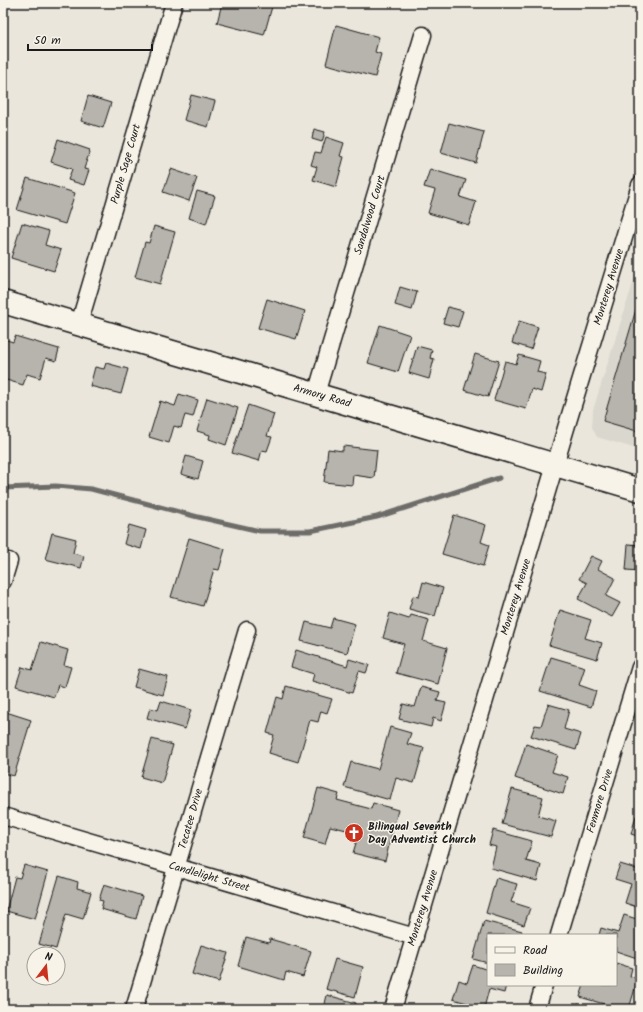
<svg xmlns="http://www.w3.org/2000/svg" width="643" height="1012" font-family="Kalam,sans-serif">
  <rect width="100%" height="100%" fill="#eae6dc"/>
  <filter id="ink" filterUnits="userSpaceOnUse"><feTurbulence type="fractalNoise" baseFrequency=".025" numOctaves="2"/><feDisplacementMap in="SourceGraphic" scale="8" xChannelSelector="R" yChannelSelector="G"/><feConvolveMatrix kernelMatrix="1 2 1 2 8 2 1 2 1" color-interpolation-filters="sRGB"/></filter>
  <g filter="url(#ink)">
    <path fill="#dad7ce" d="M640,261V450L597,437L592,427L593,410Z"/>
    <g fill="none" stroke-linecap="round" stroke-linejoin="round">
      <path stroke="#6d6c68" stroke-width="5" d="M3,488L56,486L91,489L198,517L260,531H310L377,517L499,478"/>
    </g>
    <g fill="#b6b4ac" stroke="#1c1c1c">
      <path d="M222,3H273L264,35L217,23Z"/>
      <path d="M336,25L379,37L375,52L381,54L375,77L326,64Z"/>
      <path d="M191,95L215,101L208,127L184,120Z"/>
      <path d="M88,96L111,103L103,128L81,121Z"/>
      <path d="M449,123L484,132L476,163L441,153Z"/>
      <path d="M314,129L325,132L322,142L312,139Z"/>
      <path d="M326,137L344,143L340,156L344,157L336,187L313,180L317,167L311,165L315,152L321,153Z"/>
      <path d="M58,139L90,150L84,169L89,170L84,185L68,180L72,169L51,162Z"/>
      <path d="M171,169L197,178L189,201L163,192Z"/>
      <path d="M430,169L466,180L460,197L476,202L469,225L428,213L435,190L424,187Z"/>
      <path d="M27,178L75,193L65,224L17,210Z"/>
      <path d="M197,191L215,196L206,224L189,218Z"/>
      <path d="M22,223L49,231L45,245L61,250L54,271L11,258Z"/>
      <path d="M154,226L175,232L160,284L135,277L145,242L149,243Z"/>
      <path d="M400,287L417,292L412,310L395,305Z"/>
      <path d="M640,296V432L603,421Z"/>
      <path d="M267,299L305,311L296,339L258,328Z"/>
      <path d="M448,307L463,311L458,327L443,323Z"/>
      <path d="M519,321L538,327L531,349L512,343Z"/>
      <path d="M380,325L410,335L398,372L368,363Z"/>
      <path d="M15,336L59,349L56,361L46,358L40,378L27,374L23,385L3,379V341L4,339L13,342Z"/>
      <path d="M417,346L432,350L430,358L434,359L429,379L409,373Z"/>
      <path d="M475,354L499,361L488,397L464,390Z"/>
      <path d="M519,355L540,361L537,372L546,374L541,392L532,389L526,409L494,400L505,361L516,364Z"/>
      <path d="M106,363L128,369L121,394L90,386L95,367L104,369Z"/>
      <path d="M179,394L198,400L193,417L185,415L181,428L174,426L169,443L149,437L160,401L175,406Z"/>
      <path d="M207,398L238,408L226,445L209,439L210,435L197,431Z"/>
      <path d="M248,405L274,414L267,436L272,437L267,451L262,450L259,461L232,453Z"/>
      <path d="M343,446L377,450L374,478L353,475L352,485L324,482L328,449L343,451Z"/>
      <path d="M186,456L203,461L198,479L181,474Z"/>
      <path d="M454,515L486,525L481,542L489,545L483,566L442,554Z"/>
      <path d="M129,525L146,530L141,549L124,544Z"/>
      <path d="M52,533L76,539L73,553L84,556L81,568L45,559Z"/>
      <path d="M189,538L225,549L219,570L214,569L203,606L171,597Z"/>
      <path d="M628,544L640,545V571L626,570Z"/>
      <path d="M591,556L602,561L598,569L615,578L606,596L620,603L612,617L578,599L587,583L579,579Z"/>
      <path d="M423,582L443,588L435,616L409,609L413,596L419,597Z"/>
      <path d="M560,610L591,620L585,638L602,643L597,659L549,645Z"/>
      <path d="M390,613L409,619L411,615L429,620L423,641L447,648L438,684L396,673L404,644L383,638Z"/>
      <path d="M333,618L355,624L347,653L301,641L306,622L330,628Z"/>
      <path d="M41,642L68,650L64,665L71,667L65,687L58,685L54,697L16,686L22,667L32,670Z"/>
      <path d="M296,650L347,666L349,659L369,665L366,673L359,671L352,693L312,681L314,674L291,667Z"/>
      <path d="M551,657L585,667L579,685L596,691L591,707L540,691Z"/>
      <path d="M139,669L168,677L163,695L134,687Z"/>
      <path d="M286,686L332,699L327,713L321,711L318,722L310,720L298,762L269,753L274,735L267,733L277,697L283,699Z"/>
      <path d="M421,687L440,692L437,701L446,703L441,721L433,718L431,727L399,719L403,704L415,707Z"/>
      <path d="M161,701L191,710L185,729L147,718L150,708L158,710Z"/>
      <path d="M548,704L569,710L564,729L581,734L576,750L531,736L535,725L541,726Z"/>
      <path d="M6,712L31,720L14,776L3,773V723Z"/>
      <path d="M390,727L411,733L407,744L424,748L414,783L396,778L390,800L344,787L351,762L378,769Z"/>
      <path d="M152,739L173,745L162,783L141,777Z"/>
      <path d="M526,744L558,755L552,772L568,777L563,794L515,778Z"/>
      <path d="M318,788L339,794L337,800L371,809L373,803L398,810L385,861L353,853L359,833L330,826L325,844L304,838Z"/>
      <path d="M512,789L543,797L538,816L556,821L551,837L502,824Z"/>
      <path d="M636,816L640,817V837L631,834Z"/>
      <path d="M493,830L532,841L526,861L541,865L537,881L491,868L496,847L489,845Z"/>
      <path d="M620,864L640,870V908L625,903L631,884L615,879Z"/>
      <path d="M24,865L48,872L35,919L6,911L15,877L20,878Z"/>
      <path d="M59,876L78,882L77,888L91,892L83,919L66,914L56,949L39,944Z"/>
      <path d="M496,878L517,884L511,902L530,908L524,925L486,913Z"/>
      <path d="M104,884L142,896L136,919L101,909L103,901L99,900Z"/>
      <path d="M624,915L640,920V959L616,951V935H599L601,928L618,933Z"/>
      <path d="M484,921L522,931L520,935H488V963L473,959Z"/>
      <path d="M246,937L269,943L270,939L311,951L303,977L286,972L284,980L238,966Z"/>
      <path d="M201,945L228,953L219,982L192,974Z"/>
      <path d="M335,959L363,967L355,997L326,989Z"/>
      <path d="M616,963L632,968L630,976L638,978L629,1009H621L580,997L584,985H616Z"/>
      <path d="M473,965L488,970V985H506L504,993L489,989L484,1008L453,999L459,980L467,983Z"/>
      <path d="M327,995L356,1003L355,1009L324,1008Z"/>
      <path d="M578,1004L595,1009H577Z"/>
    </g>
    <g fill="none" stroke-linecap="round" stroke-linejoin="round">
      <defs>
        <g id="minor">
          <path d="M79,324L174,3"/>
          <path d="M316,394L423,35"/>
          <path d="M3,581L9,561"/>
          <path d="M3,816L415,937"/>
          <path d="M559,935L640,667"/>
          <path d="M134,1009L247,630"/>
          <path d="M393,1009L566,428L640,185"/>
          <path d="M537,1009L544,985"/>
        </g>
        <path id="secondary" d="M3,302L640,490"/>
      </defs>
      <use href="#minor" stroke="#1c1c1c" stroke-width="19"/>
      <use href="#secondary" stroke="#1c1c1c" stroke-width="25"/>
      <use href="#minor" stroke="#f7f3e8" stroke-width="16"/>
      <use href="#secondary" stroke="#f7f3e8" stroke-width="22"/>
    </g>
  </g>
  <defs>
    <symbol id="church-disc" viewBox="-11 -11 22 22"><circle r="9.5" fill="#c8321e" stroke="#f7f3e8"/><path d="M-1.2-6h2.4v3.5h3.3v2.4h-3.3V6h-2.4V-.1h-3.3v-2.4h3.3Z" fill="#fff"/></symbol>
  </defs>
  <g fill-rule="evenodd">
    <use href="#church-disc" x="343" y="822" width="22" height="22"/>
  </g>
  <g text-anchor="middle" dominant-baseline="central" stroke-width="3" stroke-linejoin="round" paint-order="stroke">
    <g font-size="11" fill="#1c1c1c" stroke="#f7f3e8">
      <text transform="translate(126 164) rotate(-74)">Purple Sage Court</text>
      <text transform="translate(370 215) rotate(-73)">Sandalwood Court</text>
      <text transform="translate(609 287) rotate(-73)">Monterey Avenue</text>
      <text transform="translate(322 396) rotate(16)">Armory Road</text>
      <text transform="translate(516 597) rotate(-73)">Monterey Avenue</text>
      <text transform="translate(600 801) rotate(-73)">Fenmore Drive</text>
      <text transform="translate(191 819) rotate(-74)">Tecatee Drive</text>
      <text transform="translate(209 877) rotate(16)">Candlelight Street</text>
      <text transform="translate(423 908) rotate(-73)">Monterey Avenue</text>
    </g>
    <g font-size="11" font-weight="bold" fill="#1c1c1c" stroke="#f7f3e8" text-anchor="start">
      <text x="368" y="827">Bilingual Seventh<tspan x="368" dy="13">Day Adventist Church</tspan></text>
    </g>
  </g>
  <rect width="643" height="1012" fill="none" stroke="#f7f3e8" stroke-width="16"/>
  <rect x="8" y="8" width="627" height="996" fill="none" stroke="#1c1c1c" stroke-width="1.5" filter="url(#ink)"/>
  <rect x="487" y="934" width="130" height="52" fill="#f7f3e8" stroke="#9f9d96"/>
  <rect x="495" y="947" width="20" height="6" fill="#f7f3e8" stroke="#9f9d96"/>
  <text x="523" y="954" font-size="12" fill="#1c1c1c">Road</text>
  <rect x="495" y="964" width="20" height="12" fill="#b6b4ac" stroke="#9f9d96"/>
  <text x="523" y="974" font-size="12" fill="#1c1c1c">Building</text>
  <g transform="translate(46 966) rotate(16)"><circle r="19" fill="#f7f3e8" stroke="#9f9d96"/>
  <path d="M0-3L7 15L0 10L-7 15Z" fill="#c8321e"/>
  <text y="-6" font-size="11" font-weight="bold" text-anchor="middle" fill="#1c1c1c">N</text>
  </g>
  <path d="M28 44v6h124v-6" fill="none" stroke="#1c1c1c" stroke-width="2"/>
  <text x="34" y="44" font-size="12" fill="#1c1c1c" stroke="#f7f3e8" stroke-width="3" paint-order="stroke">50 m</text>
</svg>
